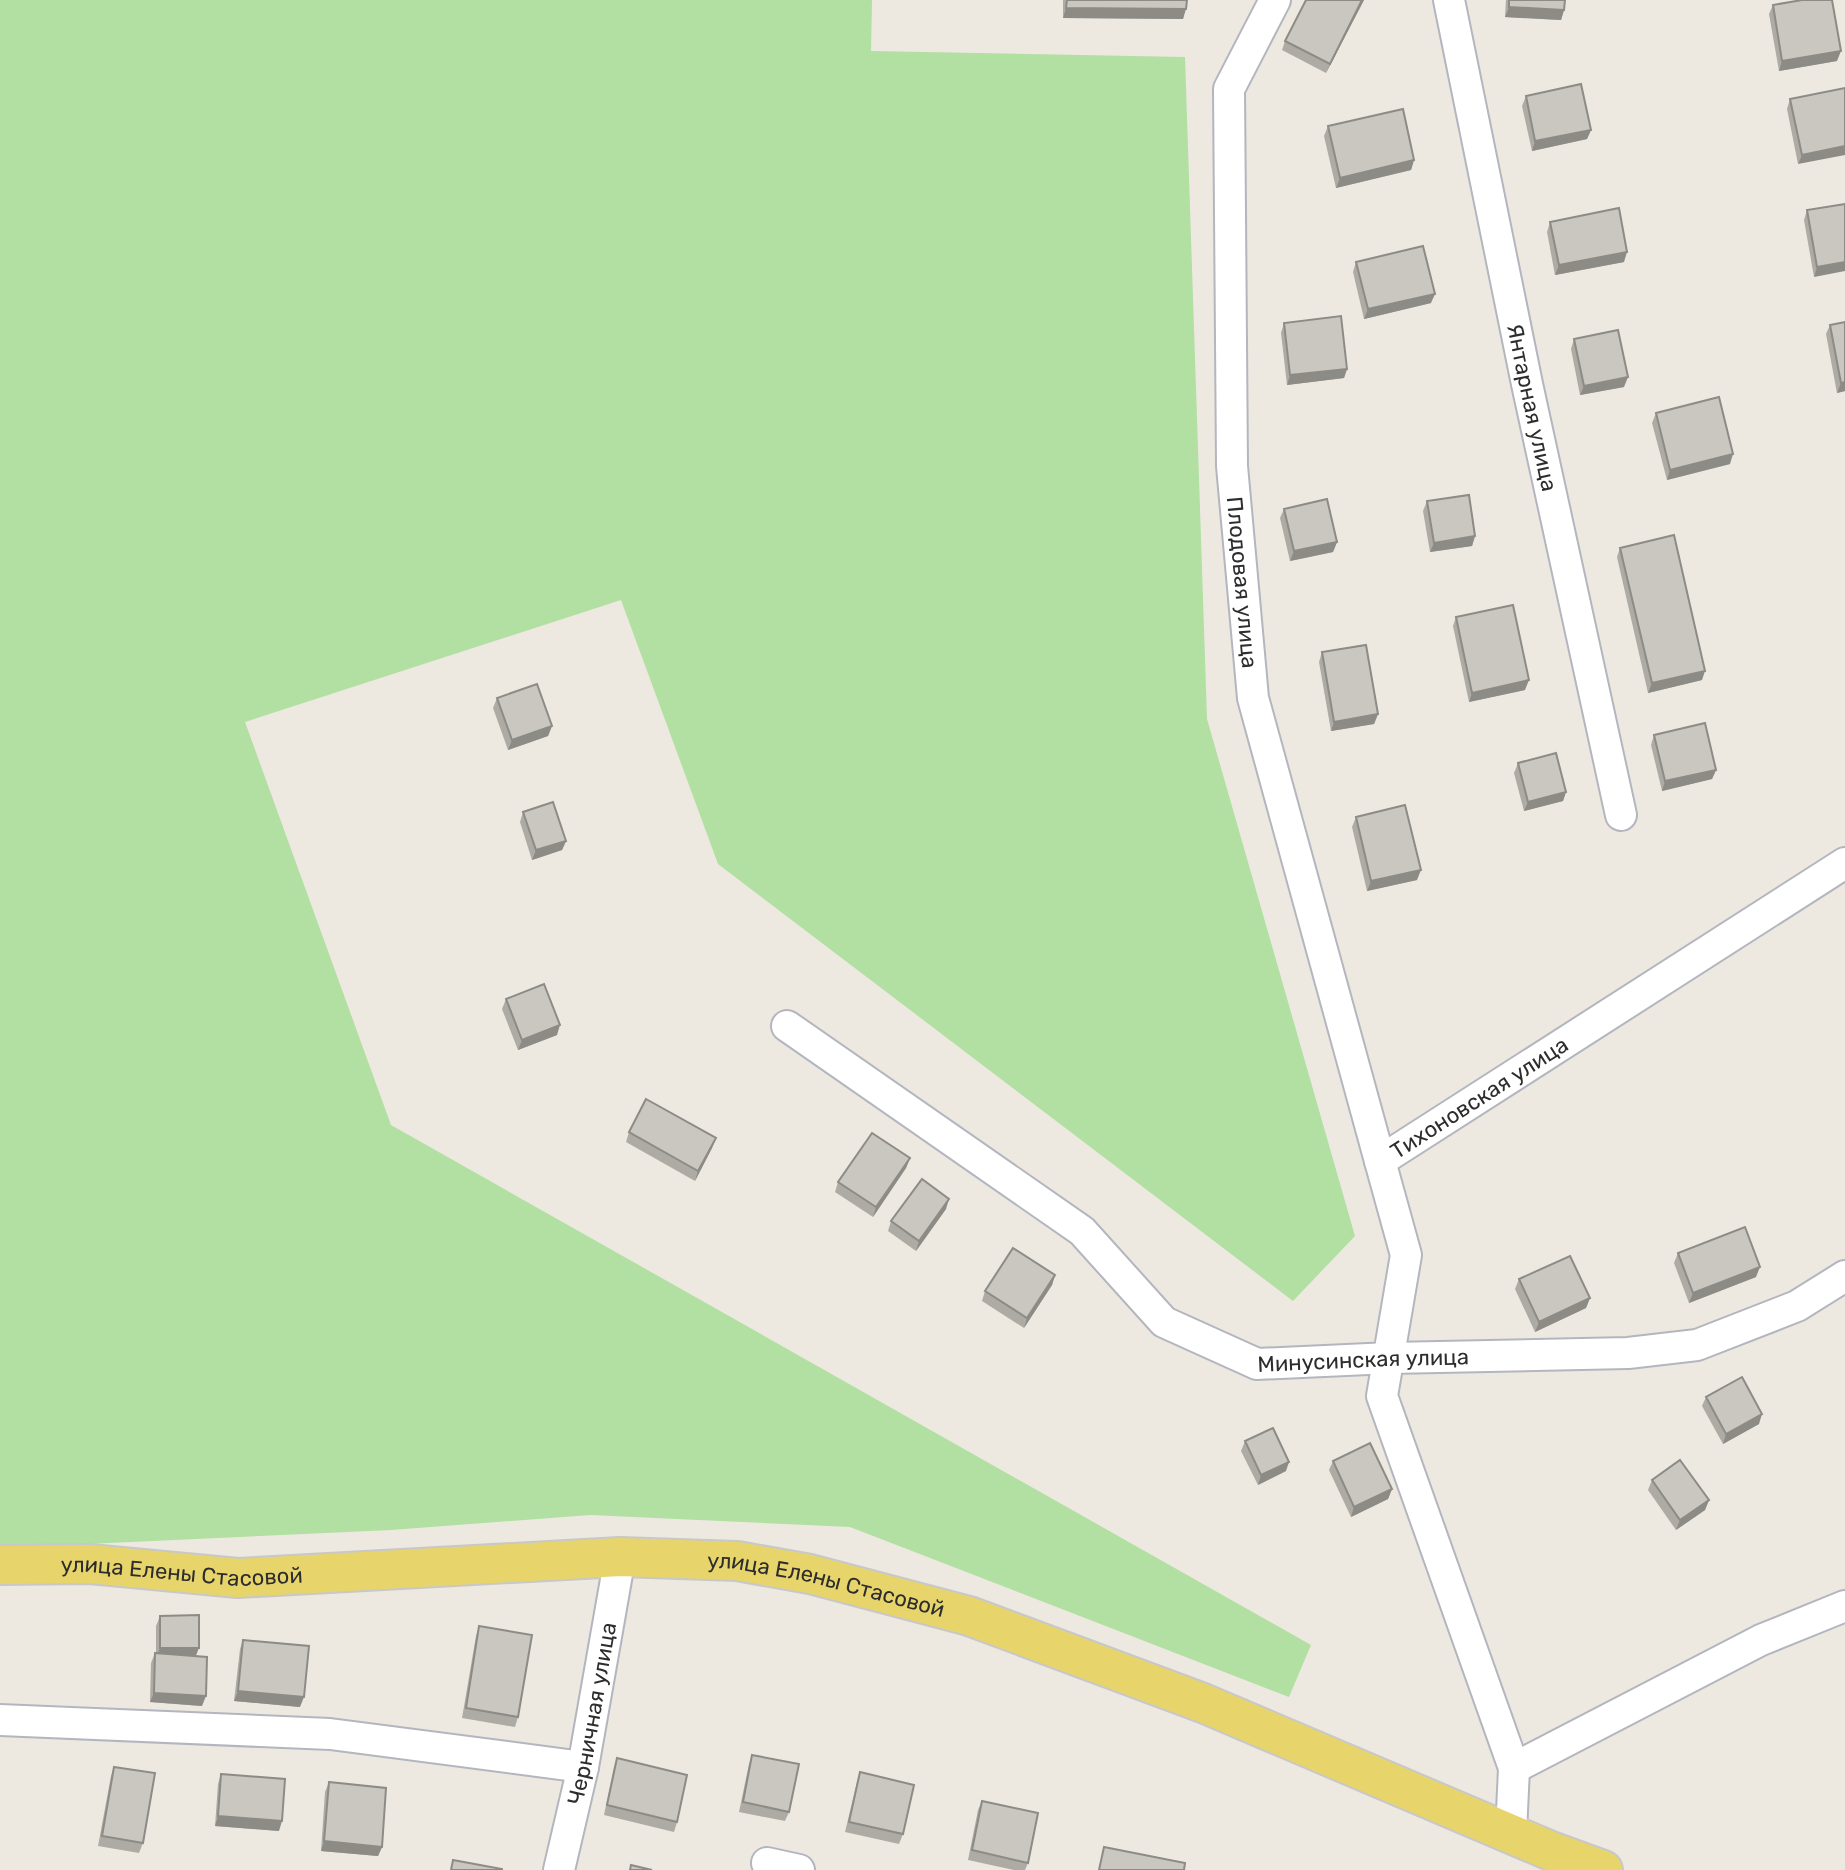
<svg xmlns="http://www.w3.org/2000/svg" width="1845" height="1870" font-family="Rubik,sans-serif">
  <rect width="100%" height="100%" fill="#ede9e1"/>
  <path fill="#b2dfa2" d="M0,0H872L871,51L1185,57L1207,719L1355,1236L1293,1301L718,864L621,600L245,722L391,1125L1311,1645L1289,1697L850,1527L590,1515L391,1530L0,1548Z"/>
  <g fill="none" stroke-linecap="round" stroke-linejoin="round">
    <defs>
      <g id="minor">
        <path id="s1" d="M1275,0L1229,89L1232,466L1253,698L1380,1161"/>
        <path id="s2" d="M1449,0L1527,384L1621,815"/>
        <path id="s3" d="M787,1026L1082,1231L1164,1322L1257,1364L1390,1358L1628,1353L1697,1345L1797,1306L1845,1276"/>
        <path d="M0,1720L330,1734L583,1767"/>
        <path d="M1514,1768L1761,1640L1845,1606"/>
        <path id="s4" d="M1511,1833L1514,1768L1382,1396L1406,1255L1380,1161L1845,863"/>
        <path d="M767,1863L799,1870"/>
        <path id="s5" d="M559,1870L583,1767L620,1557"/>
      </g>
      <g id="major">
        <path id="s6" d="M0,1565L90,1564L238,1578L620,1557L737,1561L810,1574L969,1616L1203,1703L1551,1851L1603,1870"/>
      </g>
    </defs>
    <use href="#minor" stroke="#b4b6bf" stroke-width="34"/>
    <use href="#major" stroke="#c8c8c8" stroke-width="42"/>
    <use href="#minor" stroke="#fff" stroke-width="30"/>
    <use href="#major" stroke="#e7d56c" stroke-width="38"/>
  </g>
  <g fill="#adaba4">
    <path d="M1063,0H1187L1183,19L1063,18Z"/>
    <path d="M1364,0L1326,73L1282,50L1285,41Z"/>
    <path d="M1506,0H1565L1564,10L1561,20L1505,17Z"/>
    <path d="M1773,5L1837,61L1779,71L1769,14Z"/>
    <path d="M1845,88L1798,164L1787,109L1790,99Z"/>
    <path d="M1526,96L1591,130L1587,139L1532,151L1522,106Z"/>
    <path d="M1328,126L1414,160L1411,170L1336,188L1324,136Z"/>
    <path d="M1845,204L1814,277L1804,220L1807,210Z"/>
    <path d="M1550,222L1624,262L1555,275L1547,232Z"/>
    <path d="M1356,262L1431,303L1364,319L1353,272Z"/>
    <path d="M1284,323L1347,369L1344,378L1287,385L1281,333Z"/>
    <path d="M1830,325L1845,391L1837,393L1826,334Z"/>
    <path d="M1574,339L1624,387L1580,395L1571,349Z"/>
    <path d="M1656,413L1730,464L1667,480L1652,423Z"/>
    <path d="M1427,501L1475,536L1472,546L1430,552L1423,511Z"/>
    <path d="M1284,509L1337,542L1333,552L1290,561L1280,518Z"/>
    <path d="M1620,548L1702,680L1648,693L1617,557Z"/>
    <path d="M1456,617L1525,690L1469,702L1453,626Z"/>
    <path d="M1322,652L1378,714L1374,724L1331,731L1319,662Z"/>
    <path d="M497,698L552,726L548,736L508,750L493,708Z"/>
    <path d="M1654,735L1716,770L1712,779L1662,791L1651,745Z"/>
    <path d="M1518,763L1566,792L1563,801L1524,811L1514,773Z"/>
    <path d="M523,812L566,841L562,850L532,860L520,822Z"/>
    <path d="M1356,817L1417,880L1367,891L1352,827Z"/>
    <path d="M506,999L557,1035L518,1050L502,1009Z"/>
    <path d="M629,1132L716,1138L712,1148L695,1181L626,1142Z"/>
    <path d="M910,1158L906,1168L873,1217L835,1192L838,1182Z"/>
    <path d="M946,1209L916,1251L888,1231L891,1221Z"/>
    <path d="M1678,1253L1756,1277L1689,1303L1674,1263Z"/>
    <path d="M1055,1275L1052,1285L1024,1328L982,1301L985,1291Z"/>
    <path d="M1519,1279L1590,1298L1586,1308L1535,1332L1515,1289Z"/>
    <path d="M1706,1397L1759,1424L1723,1444L1702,1406Z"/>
    <path d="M1245,1441L1286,1471L1258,1485L1241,1451Z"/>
    <path d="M1333,1461L1392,1489L1388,1499L1351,1517L1329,1470Z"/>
    <path d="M1652,1480L1709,1500L1705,1510L1676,1530L1648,1490Z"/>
    <path d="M160,1616L196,1656L202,1706L150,1702L151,1663L155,1653H156V1626Z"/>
    <path d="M479,1626L518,1717L515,1727L462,1718L476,1636Z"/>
    <path d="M243,1640L300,1707L234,1701L240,1649Z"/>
    <path d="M752,1755L789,1812L785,1821L739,1812L749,1764Z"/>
    <path d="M617,1758L677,1822L674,1832L604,1815L614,1767Z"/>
    <path d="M114,1767L143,1843L139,1853L98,1846L111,1776Z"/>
    <path d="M860,1772L903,1834L899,1844L845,1832L857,1782Z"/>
    <path d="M221,1774L279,1831L215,1826L218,1784Z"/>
    <path d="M329,1782L382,1847L378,1856L321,1851L325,1792Z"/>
    <path d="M982,1801L1028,1863L1025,1870H1014L968,1860L978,1810Z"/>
  </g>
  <g fill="#8d8b86">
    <path d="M1362,0H1364L1326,73L1330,64Z"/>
    <path d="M1509,7L1564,10L1561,20L1505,17Z"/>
    <path d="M1066,8L1186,9L1183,19L1063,18Z"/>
    <path d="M1841,51L1837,61L1779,71L1782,61Z"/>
    <path d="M1591,130L1587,139L1532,151L1535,141Z"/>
    <path d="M1845,146V155L1798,164L1802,155Z"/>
    <path d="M1414,160L1411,170L1336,188L1340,178Z"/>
    <path d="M1627,252L1624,262L1555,275L1559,265Z"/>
    <path d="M1845,262V271L1814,277L1817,267Z"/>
    <path d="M1435,294L1431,303L1364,319L1368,309Z"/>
    <path d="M1347,369L1344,378L1287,385L1290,375Z"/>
    <path d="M1628,377L1624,387L1580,395L1584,386Z"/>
    <path d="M1845,382V391L1837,393L1841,383Z"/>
    <path d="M1733,454L1730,464L1667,480L1670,470Z"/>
    <path d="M1475,536L1472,546L1430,552L1434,543Z"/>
    <path d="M1337,542L1333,552L1290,561L1294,551Z"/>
    <path d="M1705,671L1702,680L1648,693L1652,683Z"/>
    <path d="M1529,680L1525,690L1469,702L1472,693Z"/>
    <path d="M1378,714L1374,724L1331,731L1334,722Z"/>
    <path d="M552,726L548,736L508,750L512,740Z"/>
    <path d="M1716,770L1712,779L1662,791L1665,781Z"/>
    <path d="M1566,792L1563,801L1524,811L1528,802Z"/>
    <path d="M566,841L562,850L532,860L536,850Z"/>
    <path d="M1421,870L1417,880L1367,891L1371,881Z"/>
    <path d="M560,1025L557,1035L518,1050L522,1040Z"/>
    <path d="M716,1138L712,1148L695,1181L698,1171Z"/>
    <path d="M910,1158L906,1168L873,1217L876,1207Z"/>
    <path d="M949,1199L946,1209L916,1251L919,1241Z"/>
    <path d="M1760,1267L1756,1277L1689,1303L1693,1293Z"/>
    <path d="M1055,1275L1052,1285L1024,1328L1027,1318Z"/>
    <path d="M1590,1298L1586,1308L1535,1332L1539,1322Z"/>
    <path d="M1762,1414L1759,1424L1723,1444L1726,1434Z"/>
    <path d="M1289,1462L1286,1471L1258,1485L1261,1475Z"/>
    <path d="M1392,1489L1388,1499L1351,1517L1354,1507Z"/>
    <path d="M1709,1500L1705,1510L1676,1530L1680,1520Z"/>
    <path d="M160,1648H199L195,1658H156Z"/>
    <path d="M238,1691L304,1697L300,1707L234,1701Z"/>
    <path d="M154,1693L206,1696L202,1706L150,1702Z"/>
    <path d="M218,1816L282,1821L279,1831L215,1826Z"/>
    <path d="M324,1841L382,1847L378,1856L321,1851Z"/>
  </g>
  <g fill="#c9c7bf" stroke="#8d8b86" stroke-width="2">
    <path d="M1067,0H1187L1186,9L1066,8Z"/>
    <path d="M1306,0H1362L1330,64L1285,41Z"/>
    <path d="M1509,0H1565L1564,10L1509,7Z"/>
    <path d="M1802,0H1832L1841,51L1782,61L1773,5Z"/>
    <path d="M1581,84L1591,130L1535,141L1526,96Z"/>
    <path d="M1845,88V146L1802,155L1790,99Z"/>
    <path d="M1403,109L1414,160L1340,178L1328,126Z"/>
    <path d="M1845,204V262L1817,267L1807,210Z"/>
    <path d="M1619,208L1627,252L1559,265L1550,222Z"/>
    <path d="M1423,246L1435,294L1368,309L1356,262Z"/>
    <path d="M1341,316L1347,369L1290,375L1284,323Z"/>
    <path d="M1845,322V382L1841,383L1830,325Z"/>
    <path d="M1618,330L1628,377L1584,386L1574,339Z"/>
    <path d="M1719,397L1733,454L1670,470L1656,413Z"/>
    <path d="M1469,495L1475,536L1434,543L1427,501Z"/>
    <path d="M1327,499L1337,542L1294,551L1284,509Z"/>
    <path d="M1674,535L1705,671L1652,683L1620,548Z"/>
    <path d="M1513,605L1529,680L1472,693L1456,617Z"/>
    <path d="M1366,645L1378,714L1334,722L1322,652Z"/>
    <path d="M537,684L552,726L512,740L497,698Z"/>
    <path d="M1705,723L1716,770L1665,781L1654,735Z"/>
    <path d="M1556,753L1566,792L1528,802L1518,763Z"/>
    <path d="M553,802L566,841L536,850L523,812Z"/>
    <path d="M1405,805L1421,870L1371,881L1356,817Z"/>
    <path d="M544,984L560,1025L522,1040L506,999Z"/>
    <path d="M646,1099L716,1138L698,1171L629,1132Z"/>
    <path d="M872,1133L910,1158L876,1207L838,1182Z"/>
    <path d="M922,1179L949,1199L919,1241L891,1221Z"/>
    <path d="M1745,1227L1760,1267L1693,1293L1678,1253Z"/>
    <path d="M1013,1248L1055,1275L1027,1318L985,1291Z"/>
    <path d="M1570,1256L1590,1298L1539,1322L1519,1279Z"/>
    <path d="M1742,1377L1762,1414L1726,1434L1706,1397Z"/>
    <path d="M1273,1428L1289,1462L1261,1475L1245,1441Z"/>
    <path d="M1370,1443L1392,1489L1354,1507L1333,1461Z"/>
    <path d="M1680,1460L1709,1500L1680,1520L1652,1480Z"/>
    <path d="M199,1615V1648H160V1616Z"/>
    <path d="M479,1626L532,1635L518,1717L466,1708Z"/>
    <path d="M243,1640L309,1646L304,1697L238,1691Z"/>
    <path d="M155,1653L207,1657L206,1696L154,1693Z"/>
    <path d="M752,1755L799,1764L789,1812L743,1802Z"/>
    <path d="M617,1758L687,1775L677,1822L607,1805Z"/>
    <path d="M114,1767L155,1773L143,1843L102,1836Z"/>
    <path d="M860,1772L914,1785L903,1834L849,1822Z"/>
    <path d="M221,1774L285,1779L282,1821L218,1816Z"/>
    <path d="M329,1782L386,1788L382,1847L324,1841Z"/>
    <path d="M982,1801L1038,1813L1028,1863L972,1850Z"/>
    <path d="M1104,1847L1185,1863L1184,1870H1099Z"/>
    <path d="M453,1860L502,1869V1870H451Z"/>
    <path d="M631,1865L652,1870H630Z"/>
  </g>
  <g text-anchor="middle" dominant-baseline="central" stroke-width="6" stroke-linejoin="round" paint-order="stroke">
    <g font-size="22" fill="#2d2d2d" stroke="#fff">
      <text stroke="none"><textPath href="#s2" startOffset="416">Янтарная улица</textPath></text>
      <text stroke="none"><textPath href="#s1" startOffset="594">Плодовая улица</textPath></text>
      <text stroke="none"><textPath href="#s4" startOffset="818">Тихоновская улица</textPath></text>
      <text stroke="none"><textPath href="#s3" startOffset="690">Минусинская улица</textPath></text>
      <text stroke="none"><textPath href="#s6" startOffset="182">улица Елены Стасовой</textPath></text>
      <text stroke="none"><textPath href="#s6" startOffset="830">улица Елены Стасовой</textPath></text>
      <text stroke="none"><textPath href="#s5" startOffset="160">Черничная улица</textPath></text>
    </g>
  </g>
</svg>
